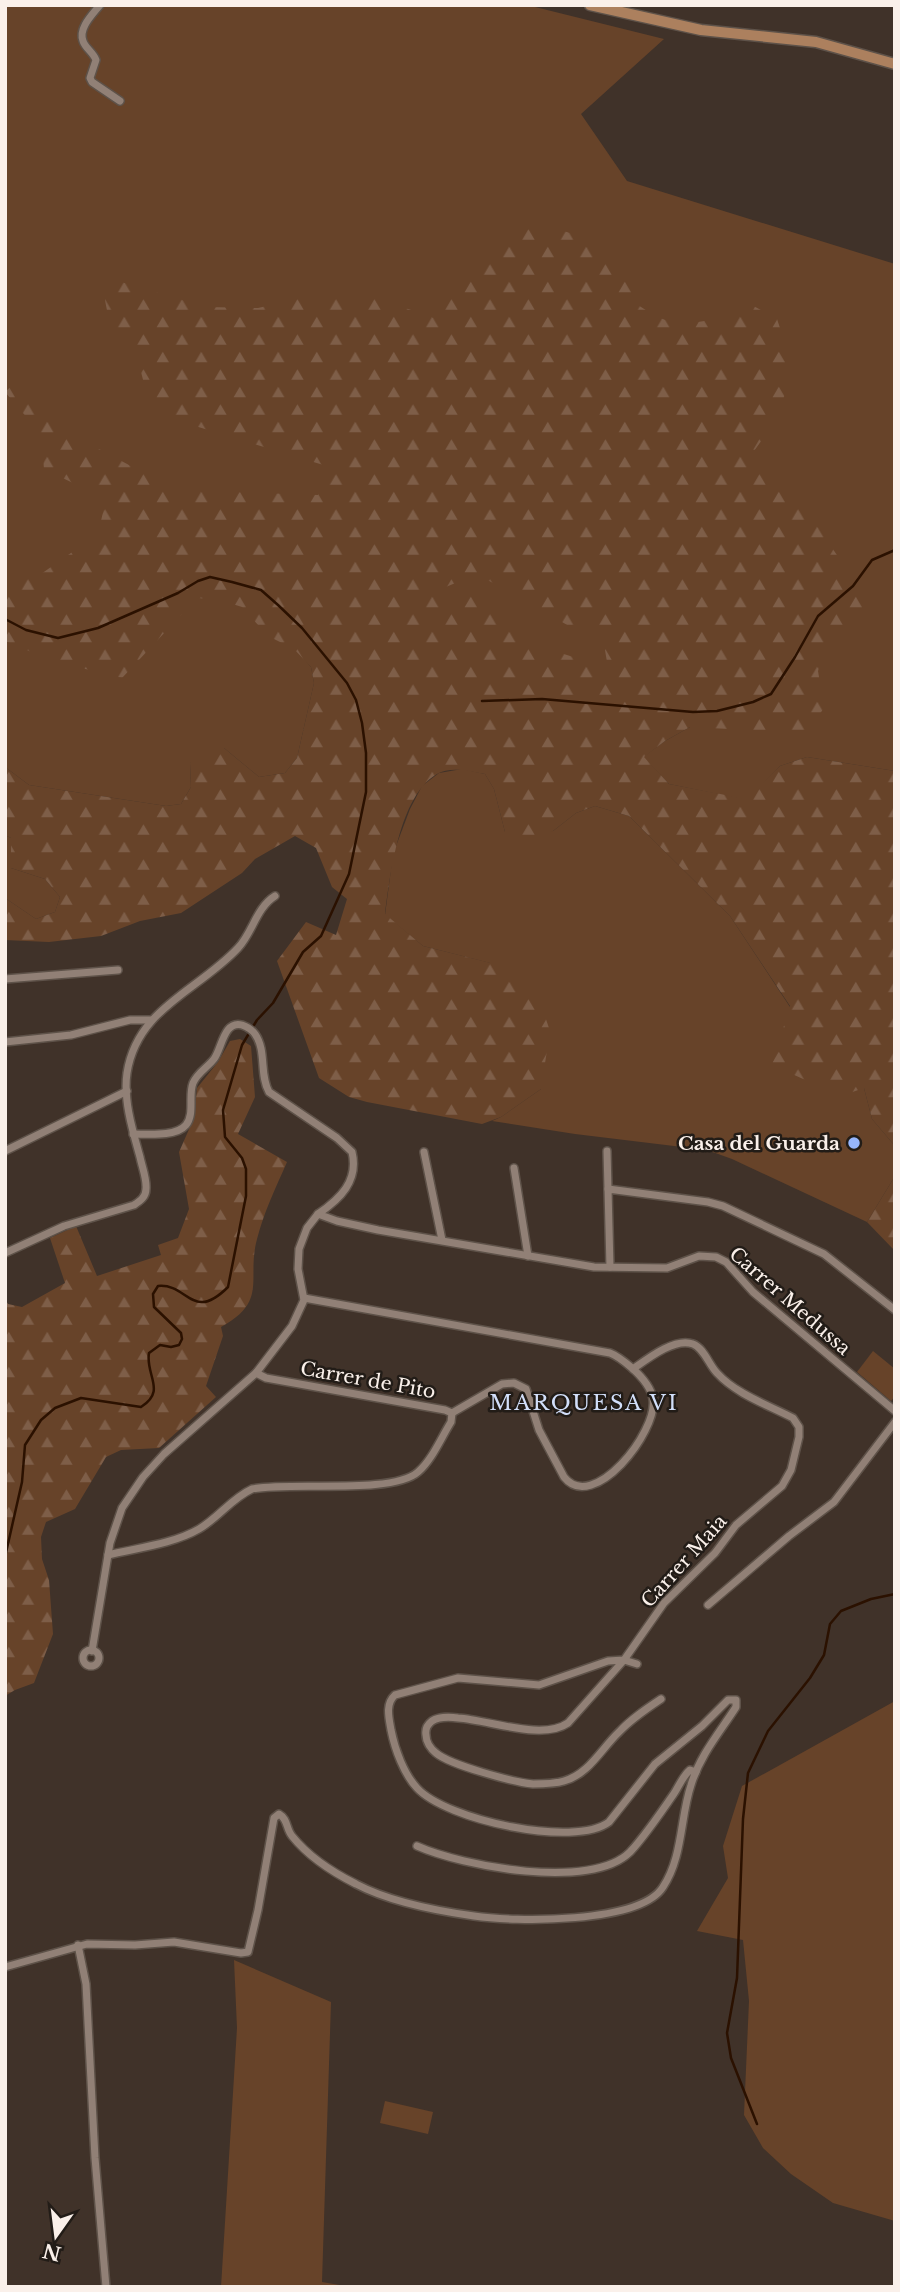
<svg xmlns="http://www.w3.org/2000/svg" width="900" height="2292" font-family="'Libre Baskerville',serif">
  <defs>
    <pattern id="forest-firs" width="22" height="20" patternUnits="userSpaceOnUse" patternTransform="scale(1.75)"><rect width="22" height="20" fill="#674329"/><path d="M5 1l3.5 6h-7zM16 11l3.5 6h-7z" fill="#7e5e48"/></pattern>
  </defs>
  <rect width="100%" height="100%" fill="#403229"/>
  <g fill="#674329">
    <path d="M5,5H527L664,39L581,114L627,181L895,264V771L807,757L780,766L747,800L669,784L643,757L665,741L690,727L295,648L311,667L314,683L297,758L285,773L259,777L224,748L190,763L191,787L181,804L166,806L29,785L5,767Z"/>
    <path d="M462,769L485,774L494,789L505,832L553,831L576,813L595,806L629,816L730,916L790,1007L864,1088L872,1119L895,1146V1176L867,1222L732,1159L707,1150L575,1134L492,1121L501,1117L541,1089L490,963L423,946L385,915L393,854L410,809L422,786L439,773Z"/>
    <path d="M5,835L11,838V868L45,879L60,897L55,912L36,919L5,898Z"/>
    <path d="M873,1351L895,1369V1396L891,1401L857,1372Z"/>
    <path d="M895,1701V2221L833,2203L791,2174L763,2148L744,2115L749,2001L743,1940L697,1931L728,1878L723,1846L742,1786Z"/>
    <path d="M234,1960L331,2002L322,2282L351,2287H221L237,2028Z"/>
    <path d="M385,2101L433,2112L428,2134L380,2123Z"/>
  </g>
  <g fill="url(#forest-firs)" fill-rule="evenodd">
    <path d="M539,224L584,237L627,271L636,304C643,308 651,314 660,318C688,330 725,318 750,304L777,319L793,367L784,397L772,426L754,451L772,480L797,496L870,604L827,648L818,671L824,708L806,733L690,727L665,741L644,757L669,784L746,799L780,766L807,757L895,771V1146L872,1119L864,1088L841,1096L772,1065L790,1006L730,916L629,816L595,806L576,813L553,831L524,840L505,832L494,789L485,774C470,771 450,766 437,774C399,796 390,875 385,914L423,946L495,964L536,990L550,1031L541,1089L501,1117L482,1124L367,1102L349,1097L319,1078L277,961L306,922L336,935L347,899L332,887L316,848L295,836L255,859L242,873L181,913L140,921L101,936L49,942L5,940V898L36,919L55,912L60,897L45,879L11,868V838L5,835V767L29,785L166,806L181,804L191,787L190,763L199,748H224L259,777L285,773L297,758L314,683L311,667L294,649L268,636L242,607L220,600L197,598L122,678L53,661L5,641V574H41L98,534L106,499L44,469L41,434L5,392L18,380L97,448L176,490L318,495L330,467L182,422L149,403L140,368L111,331L104,295L111,279L206,307L258,308L311,296L368,295L437,319L453,288L482,266L506,240ZM477,574L569,626L596,628L604,644L608,668L548,649L477,593L429,594Z"/>
    <path d="M240,1039L251,1046L255,1097L238,1134L287,1162C276,1187 264,1212 257,1239C246,1279 269,1301 221,1327L223,1336L206,1386L216,1397L159,1448L121,1450L106,1457L75,1509L46,1522L41,1537L42,1559L49,1580L53,1634L34,1683L15,1690L5,1696V1299L8,1304L22,1307L65,1283L50,1238L76,1226L97,1276L161,1255L158,1245L178,1238L189,1209L179,1152L194,1118L197,1088L218,1062L230,1041Z"/>
    <path d="M895,1176V1251L867,1222Z"/>
  </g>
  <g fill="none" stroke-linecap="round" stroke-linejoin="round">
    <g stroke="#2b1100" stroke-width="2.5">
      <path d="M5,619L26,630L58,638L98,628L178,593L198,581L210,577L232,582L261,590L278,605L302,628L347,683L356,700L362,723L366,753V792L349,874L321,936L303,952L273,1003L257,1020L242,1045L223,1110L225,1137L242,1158L246,1169V1196L228,1287C192,1323 188,1283 158,1286L153,1294L154,1307L181,1333L182,1339L179,1345L171,1347L160,1345L149,1353C145,1375 167,1391 141,1407L81,1398L55,1408L41,1420L25,1445L22,1482L5,1557"/>
      <path d="M482,701L542,699L693,712L717,711L753,702L771,694L795,657L818,616L853,586L872,560L895,550"/>
      <path d="M757,2124L731,2058L727,2033L737,1978L743,1819L748,1773L768,1731L810,1678L824,1655L830,1624L841,1611L871,1599L895,1594"/>
    </g>
    <defs>
      <g id="street">
        <path d="M100,5C93,14 78,28 83,41C85,48 93,52 96,60L90,78L92,82L120,101"/>
        <path d="M5,979L118,970"/>
        <path d="M5,1042L71,1035L130,1020H151"/>
        <path d="M133,1134C148,1134 176,1137 186,1125C195,1114 188,1096 193,1083C197,1073 208,1067 214,1059C222,1048 224,1020 242,1025C248,1027 252,1030 255,1034C267,1051 259,1074 269,1092L337,1138L352,1152C359,1181 340,1199 318,1214L337,1221L378,1230L594,1267L667,1268L699,1256L716,1257L726,1262L753,1292L895,1411"/>
        <path d="M5,1151L127,1091"/>
        <path d="M607,1151L608,1189"/>
        <path d="M424,1152L442,1240"/>
        <path d="M514,1168L528,1256"/>
        <path d="M5,1253L64,1226L134,1205C140,1201 146,1197 146,1189C147,1179 142,1167 140,1157C133,1132 123,1100 127,1073C137,1008 198,991 238,948C253,932 256,908 275,896"/>
        <path d="M610,1267L608,1189L708,1202L723,1206L824,1254L895,1310"/>
        <path d="M304,1298L610,1353C618,1356 625,1362 632,1368C641,1376 651,1387 653,1399C658,1432 593,1514 564,1477L539,1430L526,1389L514,1383L502,1384L452,1413"/>
        <path d="M256,1373L266,1378L445,1410L452,1413"/>
        <path d="M108,1555C137,1548 173,1544 199,1529C218,1518 232,1498 252,1489C289,1481 392,1495 418,1472C432,1460 441,1438 451,1422L452,1413"/>
        <path d="M708,1605L789,1536L834,1502L895,1422"/>
        <circle cx="91" cy="1658" r="8"/>
        <path d="M92,1651L110,1543L122,1508L143,1477L164,1454L256,1373L292,1326L304,1300L298,1269L299,1249L307,1228L318,1214"/>
        <path d="M637,1664L624,1660L568,1723C542,1741 490,1720 458,1718C450,1717 440,1716 432,1721C428,1724 425,1729 426,1735C426,1742 431,1749 436,1753C450,1765 513,1782 533,1784C543,1784 554,1784 564,1781C589,1774 601,1749 619,1732C631,1719 646,1709 661,1699"/>
        <path d="M417,1846C462,1866 591,1891 630,1852C645,1836 662,1811 675,1792C680,1784 683,1776 690,1770L696,1772"/>
        <path d="M78,1945L86,1984L95,2158L106,2287"/>
        <path d="M5,1967L87,1944L135,1945L174,1942L241,1953L248,1952L258,1910L274,1818L279,1814C288,1819 286,1829 292,1836C308,1856 334,1873 356,1884C388,1901 438,1911 474,1916C514,1922 640,1924 663,1887C683,1857 680,1818 691,1785C700,1755 720,1732 736,1707V1700H728L702,1726L655,1764L609,1822C575,1848 446,1820 417,1788C404,1774 395,1750 391,1730C389,1718 385,1704 395,1695L458,1678L539,1685L608,1661L624,1660L664,1603L715,1553L736,1525L782,1486L791,1470L799,1437V1427L793,1418C768,1405 736,1394 717,1373C709,1365 704,1348 693,1344C675,1337 647,1359 633,1369"/>
      </g>
      <path id="secondary" d="M590,5L701,30L816,42L895,64"/>
    </defs>
    <use href="#street" stroke="#5e5249" stroke-width="10"/>
    <use href="#secondary" stroke="#5e5249" stroke-width="13"/>
    <use href="#street" stroke="#918076" stroke-width="7"/>
    <use href="#secondary" stroke="#ac805e" stroke-width="10"/>
  </g>
  <circle fill="#96b6fd" stroke="#221c17" stroke-width="2.5" cx="854" cy="1143" r="7"/>
  <g text-anchor="middle" dominant-baseline="central" stroke-width="5" stroke-linejoin="round" paint-order="stroke">
    <g font-size="19" font-weight="bold" fill="#faf0ea" stroke="#221c17" text-anchor="end">
      <text x="840" y="1143">Casa del Guarda</text>
    </g>
    <g font-size="19" fill="#faf0ea" stroke="#221c17">
      <text transform="translate(790 1301) rotate(41)">Carrer Medussa</text>
      <text transform="translate(368 1380) rotate(10)">Carrer de Pito</text>
      <text transform="translate(684 1561) rotate(-48)">Carrer Maia</text>
    </g>
    <g font-size="21" letter-spacing="2" fill="#d2dffa" stroke="#221c17">
      <text x="584" y="1403">MARQUESA VI</text>
    </g>
  </g>
  <rect width="900" height="2292" fill="none" stroke="#faf0ea" stroke-width="14"/>
  <g transform="translate(56 2236) rotate(194)" stroke="#221c17" stroke-width="5" paint-order="stroke">
  <path d="M0-5L12 26L0 18L-12 26Z" fill="#faf0ea"/>
  <text y="-10" font-size="19" font-weight="bold" text-anchor="middle" fill="#faf0ea">N</text>
  </g>
</svg>
